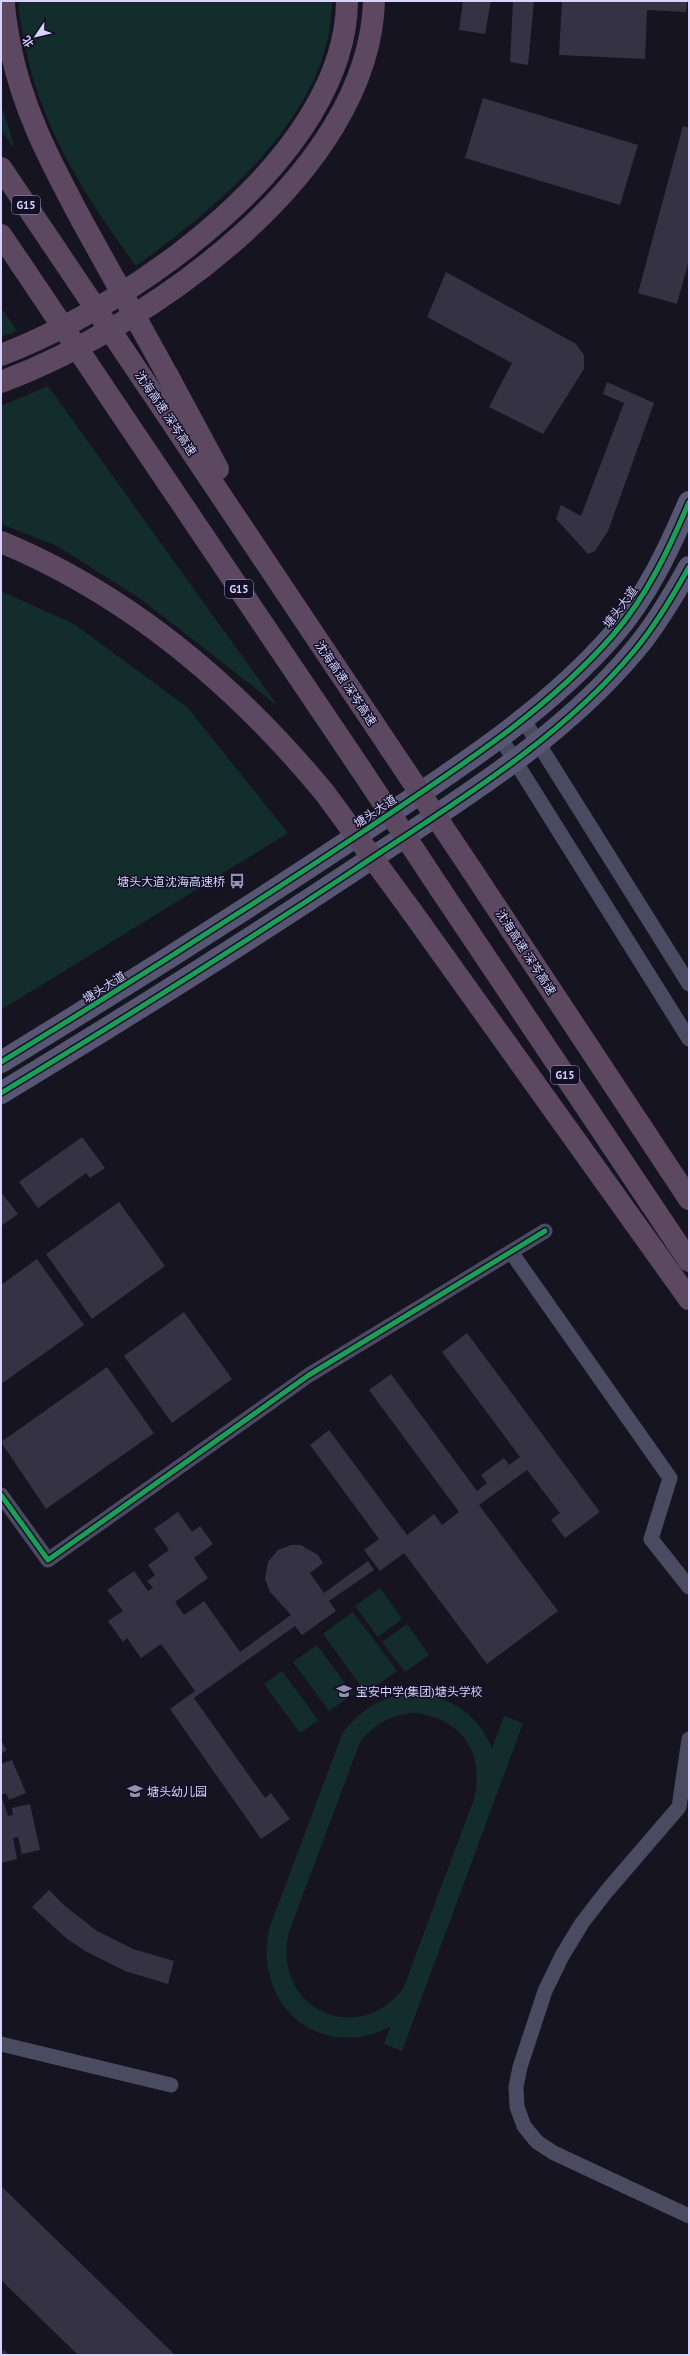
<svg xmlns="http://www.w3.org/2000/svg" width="690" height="2356" font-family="'PT Sans','Noto Sans SC',sans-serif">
  <rect width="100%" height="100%" fill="#161421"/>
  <g fill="#132c2c" fill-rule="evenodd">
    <path d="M19,1H332C332,113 219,206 136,266C86,198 39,125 24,40C22,27 18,14 19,1Z"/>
    <path d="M1,104L15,149L1,130Z"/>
    <path d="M1,307L17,331L1,337Z"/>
    <path d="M48,386L278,706L138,597L57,546L1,524V406Z"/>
    <path d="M1,591L74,624L187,707L288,833L1,1010Z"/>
    <path d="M380,1588L402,1619L378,1637L355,1606Z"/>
    <path d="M353,1612L397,1671L366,1693L323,1634Z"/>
    <path d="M407,1624L429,1655L405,1672L382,1642Z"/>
    <path d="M317,1645L353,1694L329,1711L293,1662Z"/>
    <path d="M282,1671L318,1720L300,1733L264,1684Z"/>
    <path d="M418,1693C453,1698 478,1715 492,1748L504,1716L523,1723L402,2051L384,2044L390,2027C317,2063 251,2002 270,1926L343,1732C364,1706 385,1695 418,1693ZM417,1713C463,1720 485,1754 474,1799L403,1989C355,2049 271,2007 289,1932L360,1742C376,1723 392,1714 417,1713Z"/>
  </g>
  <g fill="#343243">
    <path d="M463,1H491L485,34L459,30Z"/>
    <path d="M513,1H534L528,65L510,62Z"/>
    <path d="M562,1H687L686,12L647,10L645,59L559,55Z"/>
    <path d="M483,98L638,145L620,205L465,158Z"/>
    <path d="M683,126L689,128V260L677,304L638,293Z"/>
    <path d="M446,272L576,344L584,355V369L543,434L489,407L512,363L427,317Z"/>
    <path d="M607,382L654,403L608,531L595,551L588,554L556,519L561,505L581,516L624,403L603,394Z"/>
    <path d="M82,1137L105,1168L90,1178L86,1173L38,1208L19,1182Z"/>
    <path d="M1,1192L18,1214L1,1226Z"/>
    <path d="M119,1202L165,1266L92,1319L46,1254Z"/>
    <path d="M37,1259L84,1325L1,1384V1285Z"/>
    <path d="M184,1312L232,1379L172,1423L124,1356Z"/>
    <path d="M467,1333L600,1512L565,1538L551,1520L560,1513L527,1470L479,1505L558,1611L487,1664L404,1553L380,1571L364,1550L379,1539L310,1445L329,1430L407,1535L434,1514L442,1525L459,1512L369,1390L391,1374L477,1491L487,1483L481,1475L504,1458L509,1465L520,1457L442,1352Z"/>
    <path d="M107,1367L154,1433L46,1509L1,1442Z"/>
    <path d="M178,1512L192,1532L200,1526L213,1544L194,1558L208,1578L175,1602L184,1615L204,1601L240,1652L291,1615L270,1592L265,1579L268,1562L278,1550L291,1545H301L318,1555L323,1563L310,1573L324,1593L368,1561L374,1570L329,1601L336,1611L302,1635L295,1626L194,1698L265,1798L271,1793L290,1819L261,1839L170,1709L195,1691L161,1644L141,1658L127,1638L123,1642L108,1621L123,1611L107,1590L134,1571L148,1591L153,1588L147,1581L155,1575L148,1565L169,1550L154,1529Z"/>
    <path d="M1,1741L7,1750L1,1754Z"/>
    <path d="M12,1760L26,1793L9,1800L6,1793L1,1795V1764Z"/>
    <path d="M1,1795L8,1816L13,1815L12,1808L30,1804L40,1850L22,1854L18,1837L13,1838L17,1859L1,1863Z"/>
    <path d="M49,1890L65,1906L97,1931L133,1949L174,1961L168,1984L125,1971L85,1951L66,1938L32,1907Z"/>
    <path d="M1,2186L175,2355H78L1,2280Z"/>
    <path d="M4,2350L9,2355H1Z"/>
  </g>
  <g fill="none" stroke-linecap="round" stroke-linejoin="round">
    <g stroke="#4a4a61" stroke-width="15">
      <path d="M523,719L689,984"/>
      <path d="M500,737L689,1039"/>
      <path d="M511,1252L670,1478L651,1539L689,1587"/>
      <path d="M1,1495L48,1560L309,1375L545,1231"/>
      <path d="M689,1739L679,1807L606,1892L582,1923L562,1956L545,1991L520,2067L516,2087L517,2107L524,2126L537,2142L554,2153L689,2216"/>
      <path d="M1,2044L171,2085"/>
    </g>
    <g stroke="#575673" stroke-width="22">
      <path d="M1,1062C124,987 245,910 364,831C451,772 543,715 613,635C647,596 669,549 689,502"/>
      <path d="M1,1093C120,1021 238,947 354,870C451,805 558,742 634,651C656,625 673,596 689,567"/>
    </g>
    <g stroke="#5c4961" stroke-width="22">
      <path d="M4,1C4,14 7,27 9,40C21,107 50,161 82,221"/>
      <path d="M1,168L51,242"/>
      <path d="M1,235L20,263"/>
      <path d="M1,355C132,305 346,156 347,1"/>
      <path d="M168,376L218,469"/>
      <path d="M1,382C147,327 369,174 374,1"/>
      <path d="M149,388L390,748"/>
      <path d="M118,409L360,768"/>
      <path d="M1,542C129,595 236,686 324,792"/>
      <path d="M471,869L689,1199"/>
      <path d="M440,889L689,1261"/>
      <path d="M410,909L689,1299"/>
    </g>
    <g stroke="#5c4961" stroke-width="22">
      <path d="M82,221L168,376"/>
      <path d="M51,242L149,388"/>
      <path d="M20,263L118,409"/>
      <path d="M390,748L471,869"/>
      <path d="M360,768L440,889"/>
      <path d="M324,792L410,909"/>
    </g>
    <defs>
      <g id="cycleway">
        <path d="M1,1062C124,987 245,910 364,831C451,772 543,715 613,635C647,596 669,549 689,502"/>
        <path d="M1,1093C120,1021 238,947 354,870C451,805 558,742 634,651C656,625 673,596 689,567"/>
        <path d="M1,1495L48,1560L309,1375L545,1231"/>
      </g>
    </defs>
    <use href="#cycleway" stroke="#120f26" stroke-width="8"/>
    <use href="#cycleway" stroke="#1a9f57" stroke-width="5"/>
  </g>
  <defs>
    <symbol id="bus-bare" viewBox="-9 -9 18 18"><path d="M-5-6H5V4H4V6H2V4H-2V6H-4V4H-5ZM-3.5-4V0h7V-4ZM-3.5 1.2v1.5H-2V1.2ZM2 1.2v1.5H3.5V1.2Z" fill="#9491b1" stroke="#120f26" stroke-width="2.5" paint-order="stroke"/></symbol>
    <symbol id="school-bare" viewBox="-9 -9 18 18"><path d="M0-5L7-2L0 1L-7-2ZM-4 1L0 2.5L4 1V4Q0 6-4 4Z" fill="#9491b1" stroke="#120f26" stroke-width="2.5" paint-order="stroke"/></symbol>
  </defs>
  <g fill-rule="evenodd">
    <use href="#bus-bare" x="226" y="870" width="22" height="22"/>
    <use href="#school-bare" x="333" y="1680" width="22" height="22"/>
    <use href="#school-bare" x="124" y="1780" width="22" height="22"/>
  </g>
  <g text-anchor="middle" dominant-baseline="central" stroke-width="3" stroke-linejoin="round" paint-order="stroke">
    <g fill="#120f26" stroke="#9d99be" stroke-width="1">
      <rect x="12" y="196" width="28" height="18" rx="3"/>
      <rect x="225" y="580" width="28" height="18" rx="3"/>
      <rect x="551" y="1066" width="28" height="18" rx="3"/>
    </g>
    <g font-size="11" font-weight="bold" fill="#d8d4ff">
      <text x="26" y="205">G15</text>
      <text x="239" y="589">G15</text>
      <text x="565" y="1075">G15</text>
    </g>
    <g font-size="12" fill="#d8d4ff" stroke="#120f26">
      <text transform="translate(166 413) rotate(56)">沈海高速 深岑高速</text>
      <text transform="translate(620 607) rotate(-53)">塘头大道</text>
      <text transform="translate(346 683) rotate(56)">沈海高速 深岑高速</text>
      <text transform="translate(375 811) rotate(-34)">塘头大道</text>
      <text transform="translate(526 952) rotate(57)">沈海高速 深岑高速</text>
      <text transform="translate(104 987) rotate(-32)">塘头大道</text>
    </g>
    <g font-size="12" fill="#d8d4ff" stroke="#120f26" text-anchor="start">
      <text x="225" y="881" text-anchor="end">塘头大道沈海高速桥</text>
      <text x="356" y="1691">宝安中学(集团)塘头学校</text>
      <text x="147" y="1791">塘头幼儿园</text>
    </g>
  </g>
  <rect width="690" height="2356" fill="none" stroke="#d8d4ff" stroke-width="4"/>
  <g transform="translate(36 36) rotate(235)" stroke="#120f26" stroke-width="3" paint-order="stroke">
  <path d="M0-3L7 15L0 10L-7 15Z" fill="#d8d4ff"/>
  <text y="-6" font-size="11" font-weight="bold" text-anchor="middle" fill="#d8d4ff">北</text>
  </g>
</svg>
